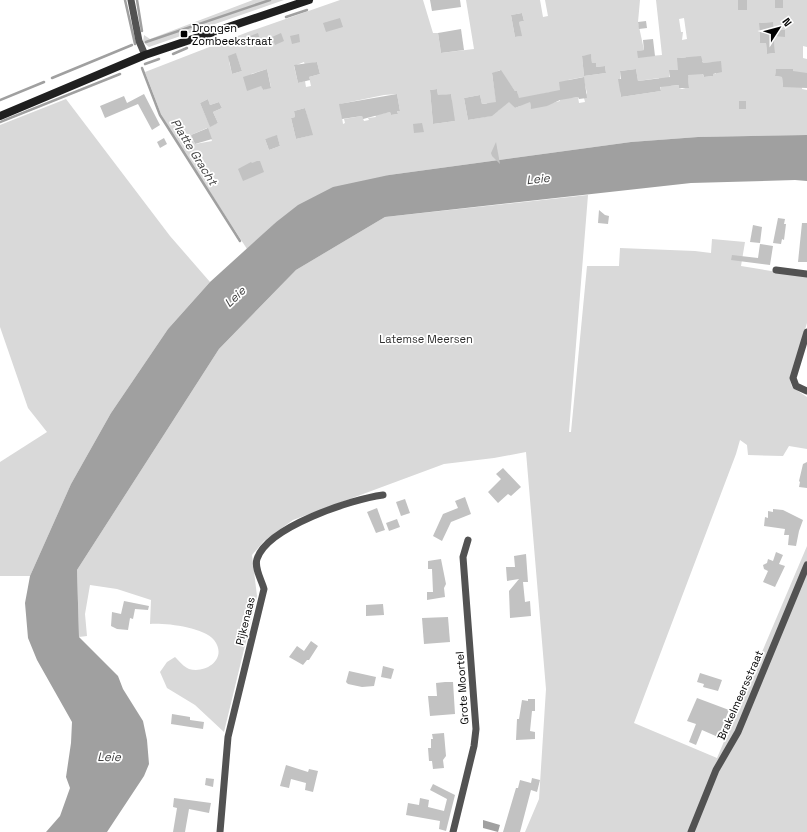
<svg xmlns="http://www.w3.org/2000/svg" width="807" height="832" font-family="'Space Grotesk',sans-serif">
  <rect width="100%" height="100%" fill="#fff"/>
  <g fill="#d9d9d9" fill-rule="evenodd">
    <path d="M253,0H284L149,47L143,42L144,35L150,39Z"/>
    <path d="M340,0H423L433,33H438L441,53L474,49L466,0H540L543,17L548,16L545,0H640L638,22L644,50L638,51V57L662,55L656,0H775V8H783V0H807V47L803,46V58L807,59V73H804L802,89L807,90V135L698,137L631,142L389,175L275,223L247,249L174,137L161,114L145,72L248,32ZM522,13L524,21L519,22L521,36L515,37L511,15ZM684,18L687,39L682,40L683,32H681L679,19ZM773,22L775,53L767,54L766,43H760L759,23ZM236,54L242,71L232,74L229,62ZM591,55L592,63H596V67L605,66L606,73L584,76L582,56ZM686,57L689,87L682,89L679,88V85L671,86L669,80L670,70H678V58ZM697,61H703V63L716,62V74H713V76L704,77ZM304,62L305,65L317,62L320,74L309,77L311,86L306,87L305,81L298,83L294,66ZM267,69L271,87L263,90L261,85L255,87L251,74ZM636,69L638,81L659,78L661,91L621,97C619,87 621,80 620,71ZM793,69V87H783L782,77L775,76L776,70ZM500,70L515,91H517L520,106L515,108L508,100L498,111L492,74ZM583,77L587,93L584,98L585,102L579,103L578,97L572,98L568,80ZM437,89L439,101L442,95L451,94L452,102L445,103L455,121L433,124L430,90ZM551,92L559,93L560,101L531,108L529,97ZM397,94L400,111H397L398,114L391,115L390,112L375,115L376,117L368,118L369,120L364,121L362,116L344,119L345,123L343,124L340,104L384,95ZM480,95L482,104L487,103L490,116L468,120L464,98ZM208,99L210,105L219,102L222,108L213,112L218,123L210,126L200,103ZM305,108L312,135L296,139L291,118L295,117L294,111ZM207,128L212,141L195,144L191,135ZM277,136L280,146L269,150L265,139Z"/>
    <path d="M66,99L170,236L210,282L168,329L111,413L71,484L30,576H0V462L47,432L28,408L0,327V125Z"/>
    <path d="M588,195L569,432H571L587,266H619L620,248L695,251L711,253L712,239L745,242L741,266L807,277V323L790,380L792,387L807,397V449L789,446L783,456L748,455L747,445L740,440L736,454L634,723L717,758L807,546V832H525L539,799L546,689L526,452L494,458L444,464L293,520L264,541L252,555L257,596L224,732L195,705L167,688L160,672L167,662L175,657C179,661 184,667 189,669C207,674 228,658 214,640C203,627 166,623 150,624L151,600L117,589L90,585L85,614L87,636L79,637L77,570L219,349L296,270L385,217Z"/>
  </g>
  <g fill="#a0a0a0">
    <path d="M807,135V181L795,180L691,183L385,217L296,270L219,349L77,570L79,637L118,676L123,689L143,721L147,740L149,764L144,776L107,832H46L60,816L70,788L66,777L71,743L72,722L37,660L28,638L25,603L30,576L71,484L111,413L168,329L210,282L275,223L298,205L333,187L389,175L631,142L698,137Z"/>
    <path d="M483,820L500,825L498,832L483,828Z"/>
  </g>
  <g fill="none" stroke-linecap="round" stroke-linejoin="round">
    <g stroke="#a0a0a0" stroke-width="2.5">
      <path d="M125,0L135,44"/>
      <path d="M137,0L142,31"/>
      <path d="M286,17L307,10"/>
      <path d="M146,42L270,0"/>
      <path d="M173,54L187,48"/>
      <path d="M145,64L159,59"/>
      <path d="M142,68L160,115L240,241"/>
      <path d="M52,78L132,45"/>
      <path d="M0,100L44,82"/>
      <path d="M0,122L120,74"/>
    </g>
  </g>
  <g fill="#c2c2c2">
    <path d="M430,0H460L461,7L432,11Z"/>
    <rect x="738" y="0" width="9" height="10"/>
    <rect x="775" y="0" width="8" height="8"/>
    <path d="M522,13L524,21L519,22L522,36L515,37L511,15Z"/>
    <path d="M340,18L343,27L326,32L323,23Z"/>
    <path d="M646,21L647,28L639,29L638,22Z"/>
    <path d="M773,22L774,30H785V37L774,36L775,53L767,54L766,43H760L759,23Z"/>
    <path d="M461,29L464,50L441,53L438,33Z"/>
    <path d="M258,33L261,43L254,45L250,36Z"/>
    <path d="M281,33L284,41L275,45L272,37Z"/>
    <path d="M299,34L300,42L292,44L290,36Z"/>
    <path d="M653,39L655,56L638,58L637,51L644,50L643,40Z"/>
    <path d="M236,53L242,71L232,74L228,56Z"/>
    <path d="M591,54L592,63H596V67L605,66L606,73L584,76L582,56Z"/>
    <path d="M701,56L703,63L721,61L722,72L713,74V76L704,77L703,74L688,75L689,88H679V85L660,87L661,91L621,97L618,79H621L620,71L636,69L638,81L670,77L669,70H678L677,58Z"/>
    <path d="M317,62L320,74L309,77L310,80L298,83L294,65Z"/>
    <path d="M267,69L271,88L263,90L261,86L247,91L243,77Z"/>
    <path d="M776,69H793V71L807,73V88L783,87L782,77L775,76Z"/>
    <path d="M501,70L515,91H517L519,98L560,90L559,82L584,77L587,98L579,99L578,97L560,100L547,106L531,109L530,102L515,108L509,102L492,116L468,120L464,98L480,95L482,104L496,102L492,73Z"/>
    <path d="M437,89L438,95L451,94L455,121L433,124L430,90Z"/>
    <path d="M144,94L160,125L152,130L138,104L105,118L100,106L124,96L127,103Z"/>
    <path d="M397,94L400,111H397L398,114L391,115L390,112L363,119L362,116L342,119L339,104Z"/>
    <path d="M208,99L210,105L219,102L222,108L213,112L218,123L210,127L200,103Z"/>
    <rect x="739" y="101" width="7" height="8"/>
    <path d="M305,108L313,135L296,139L291,118L295,117L294,111Z"/>
    <path d="M422,123L424,132L414,133L413,124Z"/>
    <path d="M208,128L212,139L195,144L191,135Z"/>
    <path d="M277,135L280,146L269,150L265,139Z"/>
    <path d="M164,138L167,144L160,148L157,142Z"/>
    <path d="M496,142L500,164L492,156L491,153Z"/>
    <path d="M257,161H260L264,172L243,181L238,169L251,162L252,163Z"/>
    <path d="M599,210L605,215L609,216L608,224L598,223Z"/>
    <path d="M778,218L785,219L784,224H786L784,240L782,239L781,244L773,243Z"/>
    <path d="M802,223H807V262H798Z"/>
    <path d="M753,225L762,227L760,243L750,242Z"/>
    <path d="M760,244L773,246L770,265L731,260L732,255L758,258Z"/>
    <path d="M807,462V488L799,487L800,482L799,481L803,464Z"/>
    <path d="M503,468L521,487L511,496L508,494L498,503L488,492L501,479L496,474Z"/>
    <path d="M465,497L471,514L451,522L442,541L433,536L443,514L458,508L455,501Z"/>
    <path d="M405,499L410,513L401,516L396,502Z"/>
    <path d="M377,508L385,530L376,533L367,512Z"/>
    <path d="M773,509L783,510L803,520L799,531L796,546L788,545L789,535H784L785,529L764,526L765,517L768,518V511L773,512Z"/>
    <path d="M397,519L400,527L389,531L386,523Z"/>
    <path d="M776,552L783,555L779,564L785,566L775,587L763,582L768,571L764,569L763,565L767,563L768,559L773,561Z"/>
    <path d="M526,554L528,582H523L525,602L530,601L531,616L510,618L509,591L519,579L507,581L506,567H515L514,556Z"/>
    <path d="M441,559L446,584L444,588L445,597L427,600V592H433L432,569H428V561Z"/>
    <path d="M124,601L149,606L148,610L135,609L133,619L130,618L128,630L117,629L111,626L112,612L121,614Z"/>
    <path d="M383,604L384,615L366,616V605Z"/>
    <path d="M448,617L450,642L424,644L422,618Z"/>
    <path d="M311,641L318,646L309,660H307L303,665L289,657L297,646L304,651Z"/>
    <path d="M383,666L394,669L391,679L381,677Z"/>
    <path d="M349,671L376,677L374,686L362,687L348,684L346,682Z"/>
    <path d="M700,673L722,680L718,691L703,687L704,684L697,682Z"/>
    <path d="M445,682H453L455,714L430,716L428,696H437L436,683Z"/>
    <path d="M697,698L729,710L718,737L702,730L696,745L689,742L696,724L687,721Z"/>
    <path d="M528,699H535V711H532L530,731L535,732V739L516,740L517,719H519L522,700L528,701Z"/>
    <path d="M172,714L190,717V720L204,722L203,729L171,724Z"/>
    <path d="M444,733L446,756L443,760L444,768L433,769L432,761H429L428,748H431V739H433L432,734Z"/>
    <path d="M286,765L308,772L309,769L318,771L313,792L305,790L306,783L291,779L289,788L280,786Z"/>
    <path d="M206,778L214,779L213,787L205,785Z"/>
    <path d="M532,778L540,780L537,792L531,790L520,832H503L516,788H518L520,780L531,783Z"/>
    <path d="M433,784L455,795L446,831L439,829L440,821L406,815L408,803L419,805L420,798L429,800L428,807L444,811L447,799L430,790Z"/>
    <path d="M174,798L211,803L209,813L189,809L185,832H173L177,808L173,807Z"/>
  </g>
  <g fill="none" stroke-linecap="round" stroke-linejoin="round">
    <g stroke="#525252" stroke-width="7">
      <path d="M131,0L139,41L145,55"/>
      <path d="M776,270L807,274"/>
      <path d="M807,332L793,378L796,386L807,391"/>
      <path d="M220,832L228,737L264,589C262,581 254,568 257,559C267,527 352,499 383,495"/>
      <path d="M453,832L474,746L476,729L463,557L468,540"/>
      <path d="M691,832L716,770L738,732L807,565"/>
    </g>
    <path stroke="#1f1f1f" stroke-width="8" d="M0,116L145,55L309,0"/>
  </g>
  <rect fill="#000" stroke="#fff" stroke-width="1.5" x="180" y="30" width="8" height="8" rx="2"/>
  <g text-anchor="middle" dominant-baseline="central" stroke-width="3.5" stroke-linejoin="round" paint-order="stroke">
    <g font-size="11" fill="#000" stroke="#fff" text-anchor="start">
      <text x="192" y="28">Drongen<tspan x="192" dy="13">Zombeekstraat</tspan></text>
    </g>
    <g font-size="11" fill="#303030" stroke="#fff">
      <text x="426" y="339">Latemse Meersen</text>
    </g>
    <g font-size="11" fill="#000" stroke="#fff">
      <text transform="translate(245 621) rotate(-76)">Pijkenaas</text>
      <text transform="translate(462 688) rotate(-94)">Grote Moortel</text>
      <text transform="translate(740 695) rotate(-66)">Brakelmeersstraat</text>
    </g>
    <g font-size="12" font-style="italic" fill="#414141" stroke="#fff">
      <text transform="translate(194 152) rotate(58)">Platte Gracht</text>
      <text transform="translate(538 179) rotate(-6)">Leie</text>
      <text transform="translate(235 297) rotate(-44)">Leie</text>
      <text x="109" y="757">Leie</text>
    </g>
  </g>
  <g transform="translate(779 28) rotate(54)" stroke="#ffffff" stroke-width="3" paint-order="stroke">
  <path d="M0-3L7 15L0 10L-7 15Z" fill="#000000"/>
  <text y="-6" font-size="11" font-weight="bold" text-anchor="middle" fill="#000000">N</text>
  </g>
</svg>
